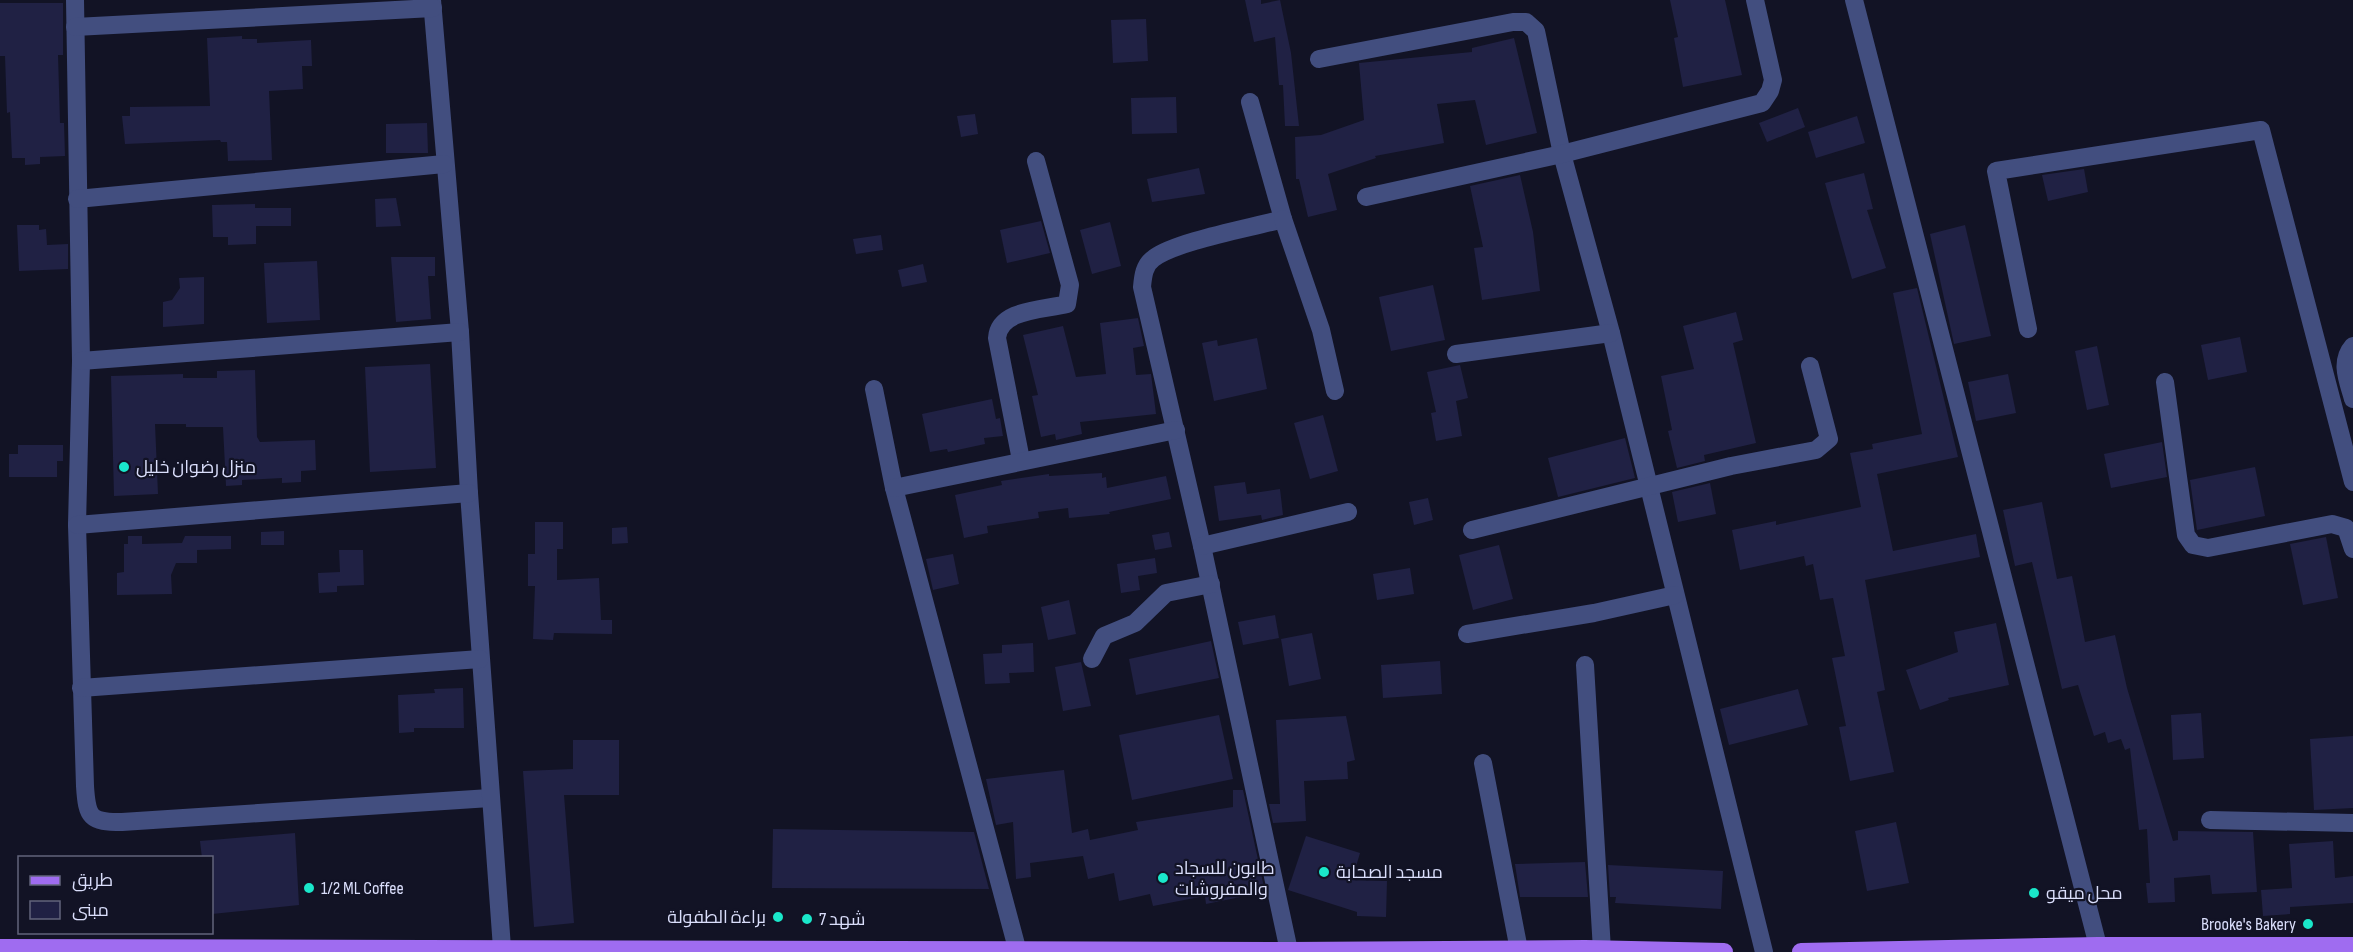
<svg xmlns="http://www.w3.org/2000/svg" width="2353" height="952" font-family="'Sofia Sans Condensed',Cairo,sans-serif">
  <rect width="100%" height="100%" fill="#121325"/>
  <g fill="#202144">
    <path d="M1245,0H1261V4L1280,0L1291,53L1299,126H1285L1283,85H1279L1275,37L1254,42Z"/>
    <path d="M1670,0H1725L1742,75L1683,87L1674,38L1678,37Z"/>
    <path d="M0,3H63V55H58L60,123H64L65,156L40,157V164L25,165V158H12L10,112L7,113L5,56H0Z"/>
    <path d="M1146,19L1148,61L1113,63L1111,20Z"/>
    <path d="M242,36V39H257V43L311,40L312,66H302L303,89L269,91L272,160L228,161L227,142H221L220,140L125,144L122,116H130V107L210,106L207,38Z"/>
    <path d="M1514,38L1537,133L1486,145L1475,100L1437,104L1444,143L1375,156L1376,158L1328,174L1337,210L1308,217L1299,179H1296L1295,137L1321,135L1364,120L1359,63L1472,52V48Z"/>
    <path d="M1176,97L1177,133L1132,134L1131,98Z"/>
    <path d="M1798,108L1805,127L1767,142L1759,123Z"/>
    <path d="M975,114L978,134L961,137L957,116Z"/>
    <path d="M1857,116L1865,143L1816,158L1808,132Z"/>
    <path d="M427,123L428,153H386V124Z"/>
    <path d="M1199,168L1205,194L1152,202L1147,179Z"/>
    <path d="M2084,169L2088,192L2048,201L2042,175Z"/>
    <path d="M1864,173L1873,209L1867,210L1886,268L1852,279L1825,183Z"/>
    <path d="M1520,175L1533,232L1540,291L1482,300L1474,248L1483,247L1470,186Z"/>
    <path d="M396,198L401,226L376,227L375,199Z"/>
    <path d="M255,204V208H291V226H256V244L228,245V237H213L212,205Z"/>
    <path d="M1041,221L1050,253L1007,263L1000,230Z"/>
    <path d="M1110,222L1121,266L1092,274L1080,230Z"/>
    <path d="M17,225H39V230L46,229L47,245L68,244V269L19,271Z"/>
    <path d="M1965,225L1991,336L1954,344L1930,234Z"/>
    <path d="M881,235L883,250L856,254L853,239Z"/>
    <path d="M391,257H435V276H428L431,319L396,322Z"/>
    <path d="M317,261L320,320L267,323L264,263Z"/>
    <path d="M923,264L927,282L902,287L898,270Z"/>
    <path d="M204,277V324L163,327V302L172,300L180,288L179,278Z"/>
    <path d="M1433,285L1445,340L1391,351L1379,297Z"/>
    <path d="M1917,288L1958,457L1877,474L1893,551L1976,534L1980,557L1865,580L1885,690L1877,692L1894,772L1850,781L1839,727L1846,726L1832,658L1845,656L1833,598L1820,600L1813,564L1806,566L1804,556L1740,570L1732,530L1776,521V525L1861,507L1850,453L1873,449L1872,444L1922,434L1893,293Z"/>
    <path d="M1736,312L1743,340L1733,343L1756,443L1704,455L1705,461L1677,468L1668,431L1672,430L1661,376L1694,369L1683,326Z"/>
    <path d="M1138,318L1144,346L1133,348L1136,375L1151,374L1156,414L1080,422L1082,434L1056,440L1055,434L1041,437L1032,396L1038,395L1023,335L1063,326L1076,377L1106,374L1100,323Z"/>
    <path d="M2240,337L2247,372L2208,380L2201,345Z"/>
    <path d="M1257,338L1267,389L1214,401L1202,343L1217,340L1218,346Z"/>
    <path d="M2097,346L2109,405L2087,410L2075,351Z"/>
    <path d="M430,364L436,468L370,472L365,367Z"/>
    <path d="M1460,365L1468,398L1456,401L1462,436L1436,441L1431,413L1436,412L1427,372Z"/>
    <path d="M255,370L257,437L260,442L315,440L316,470L301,471V482L282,483V478L242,480V485L226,486L223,427H186V424H155L158,494L114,496L111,376L183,374V378H217V371Z"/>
    <path d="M2008,374L2016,413L1976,421L1968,382Z"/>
    <path d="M992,399L996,419L1000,418L1003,436L984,438L985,444L948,452L947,449L930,452L922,414Z"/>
    <path d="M1323,415L1338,471L1310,479L1294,423Z"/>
    <path d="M1625,438L1635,478L1558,497L1548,458Z"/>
    <path d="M2162,442L2167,477L2111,488L2104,454Z"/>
    <path d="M18,445H63V461H57V477H9V454H18Z"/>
    <path d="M2255,467L2265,516L2197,530L2190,480Z"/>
    <path d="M1102,473V478L1106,477L1107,488L1166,476L1171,499L1109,512L1110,514L1069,518L1068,508L1038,512L1039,518L987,526L988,533L964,538L955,495L1002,485L1001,481L1049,474V476Z"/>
    <path d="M1245,482L1247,494L1280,489L1283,515L1262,520L1261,515L1219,521L1214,486Z"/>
    <path d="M1710,483L1716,514L1678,522L1672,492Z"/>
    <path d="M1428,498L1433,520L1414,525L1409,502Z"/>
    <path d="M2042,502L2057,579L2072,576L2085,642L2115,635L2127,688L2173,841L2178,840V831L2253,832L2257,892L2212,894L2210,875L2174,878L2175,902L2148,903L2146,883H2150L2147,829L2139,830L2130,748L2125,750L2121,739L2108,743L2105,732L2094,736L2078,685L2062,689L2032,562L2015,566L2003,510Z"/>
    <path d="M535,522H563V549H557V580L599,578L601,620H612V634L554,633L553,640L533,639L535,586H528V554H535Z"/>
    <path d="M627,527L628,543L612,544V528Z"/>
    <path d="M284,531V545H261V532Z"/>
    <path d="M1169,532L1172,547L1155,550L1152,535Z"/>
    <path d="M128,536H142V544L182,543L185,536H231V549L197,550V563H176L171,575L172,594L117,595V573L124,572V544H128Z"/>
    <path d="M2326,537L2338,598L2303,605L2290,544Z"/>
    <path d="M1499,545L1513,599L1473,610L1459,555Z"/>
    <path d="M339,550H363L364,585L337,586V592L319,593L318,573L340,572Z"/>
    <path d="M953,554L959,584L933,590L926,559Z"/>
    <path d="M1155,558L1157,573L1138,576L1140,590L1121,593L1117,564Z"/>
    <path d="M1410,568L1414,594L1377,600L1373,574Z"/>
    <path d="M1069,600L1076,634L1048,640L1041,607Z"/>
    <path d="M1275,615L1279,638L1243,645L1238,622Z"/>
    <path d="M1996,623L2009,685L1948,698L1949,700L1920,710L1906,670L1958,652L1954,632Z"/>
    <path d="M1312,633L1321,679L1289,686L1281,639Z"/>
    <path d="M1211,641L1219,678L1136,695L1129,659Z"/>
    <path d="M1033,643L1034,672L1009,673L1010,683L985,684L983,654L1002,653V645Z"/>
    <path d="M1440,661L1442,694L1383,698L1381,665Z"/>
    <path d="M1081,662L1091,706L1063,711L1055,667Z"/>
    <path d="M463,688L464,728H414V732L399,733L398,695L435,693L434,689Z"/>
    <path d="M1798,689L1808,725L1729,745L1720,709Z"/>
    <path d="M2201,713L2204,758L2173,760L2171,715Z"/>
    <path d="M1219,715L1233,779L1132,800L1119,735Z"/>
    <path d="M1346,716L1355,760L1347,762L1348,779L1304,781L1306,821L1273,823L1269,804H1280L1276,720Z"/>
    <path d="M2353,736V808L2314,810L2310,739Z"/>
    <path d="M573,740H619V795H564L574,923L534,927L523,771L573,769Z"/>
    <path d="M1064,770L1072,833L1088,829L1090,840L1138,830L1136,822L1233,807V790H1243L1265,892L1206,904L1205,896L1153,906L1150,894L1119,901L1114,873L1088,879L1083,856L1030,863L1031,877L1016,879L1013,822L996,825L986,779Z"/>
    <path d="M1896,822L1909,883L1867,891L1855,831Z"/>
    <path d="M773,829L974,832L989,889L772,888Z"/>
    <path d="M295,833L299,905L212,914V858H202L200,841Z"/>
    <path d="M1306,836L1360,853L1352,880L1387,881L1386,917L1357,916V912L1288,890Z"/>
    <path d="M2333,841L2335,878L2353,876V903L2290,907V914L2263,916L2261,890L2292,888L2289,844Z"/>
    <path d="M1585,862L1588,897H1520L1515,864Z"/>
    <path d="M1608,865L1723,871L1721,909L1615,903L1616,897H1610Z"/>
  </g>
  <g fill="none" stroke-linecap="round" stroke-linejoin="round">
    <g stroke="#424e7f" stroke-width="18">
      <path d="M75,0L81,361L77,525L85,786C87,818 90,822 122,822L490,798"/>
      <path d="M432,0L460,332L469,493L502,948"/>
      <path d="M1854,0L2098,946"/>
      <path d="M75,27L433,8"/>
      <path d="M1319,59L1513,22H1526L1536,31L1562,154L1611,333L1764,952"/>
      <path d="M1250,102L1283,219C1251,228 1177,241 1154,258C1144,265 1143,276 1142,287L1202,546L1289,951"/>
      <path d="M1366,197L1562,154L1762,103L1770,91L1773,80L1755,0"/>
      <path d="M77,199L444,164"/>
      <path d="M1283,219L1321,330L1335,391"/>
      <path d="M2028,329L1996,171L2261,130L2353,482"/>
      <path d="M2353,346C2339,362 2348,381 2353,399"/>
      <path d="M1456,354L1611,333"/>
      <path d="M81,361L460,332"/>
      <path d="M2165,382L2186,535L2193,545L2208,548L2332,524L2346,528L2353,549"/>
      <path d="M874,389L894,488L1018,952"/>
      <path d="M1021,460L997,338C999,309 1044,310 1067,304L1070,285L1036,161"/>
      <path d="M894,488L1176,430"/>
      <path d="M77,525L469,493"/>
      <path d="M1472,530L1731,466L1816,450L1829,439L1810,366"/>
      <path d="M1202,546L1348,512"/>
      <path d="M1467,634L1594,613L1675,595"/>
      <path d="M1092,659L1104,636L1135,623L1166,593L1211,584"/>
      <path d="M1585,665L1602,950"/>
      <path d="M81,688L480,659"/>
      <path d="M1483,763L1519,950"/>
      <path d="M2210,820L2353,823"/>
    </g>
    <g stroke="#9f6cf0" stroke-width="18">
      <path d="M0,948L1289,951L1585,949L1724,952"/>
      <path d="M1801,952L2098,946H2353"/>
    </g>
  </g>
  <g fill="#1ae7ca" stroke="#121325" stroke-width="2">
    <circle cx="124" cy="467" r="6"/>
    <circle cx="1324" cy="872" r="6"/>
    <circle cx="1163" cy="878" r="6"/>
    <circle cx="309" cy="888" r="6"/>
    <circle cx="2034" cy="893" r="6"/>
    <circle cx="778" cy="917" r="6"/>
    <circle cx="807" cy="919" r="6"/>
    <circle cx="2308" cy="924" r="6"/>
  </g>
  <g text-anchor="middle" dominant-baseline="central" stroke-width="4.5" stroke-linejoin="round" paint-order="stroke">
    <g font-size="18" fill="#dadefb" stroke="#121325" text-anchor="start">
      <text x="136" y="467">منزل رضوان خليل</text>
      <text x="1175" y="868">طابون للسجاد<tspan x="1175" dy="21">والمفروشات</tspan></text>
      <text x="1336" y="872">مسجد الصحابة</text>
      <text x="321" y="888">1/2 ML Coffee</text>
      <text x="2046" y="893">محل ميقو</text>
      <text x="766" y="917" text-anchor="end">براءة الطفولة</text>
      <text x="819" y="919">شهد 7</text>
      <text x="2296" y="924" text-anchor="end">Brooke's Bakery</text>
    </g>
  </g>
  <rect x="18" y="856" width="195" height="78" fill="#121325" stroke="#62647b" stroke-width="1.5"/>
  <rect x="30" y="876" width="30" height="9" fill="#9f6cf0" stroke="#62647b" stroke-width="1.5"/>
  <text x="72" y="886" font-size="18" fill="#dadefb">طريق</text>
  <rect x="30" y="901" width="30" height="18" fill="#202144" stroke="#62647b" stroke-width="1.5"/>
  <text x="72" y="916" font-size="18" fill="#dadefb">مبنى</text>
</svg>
